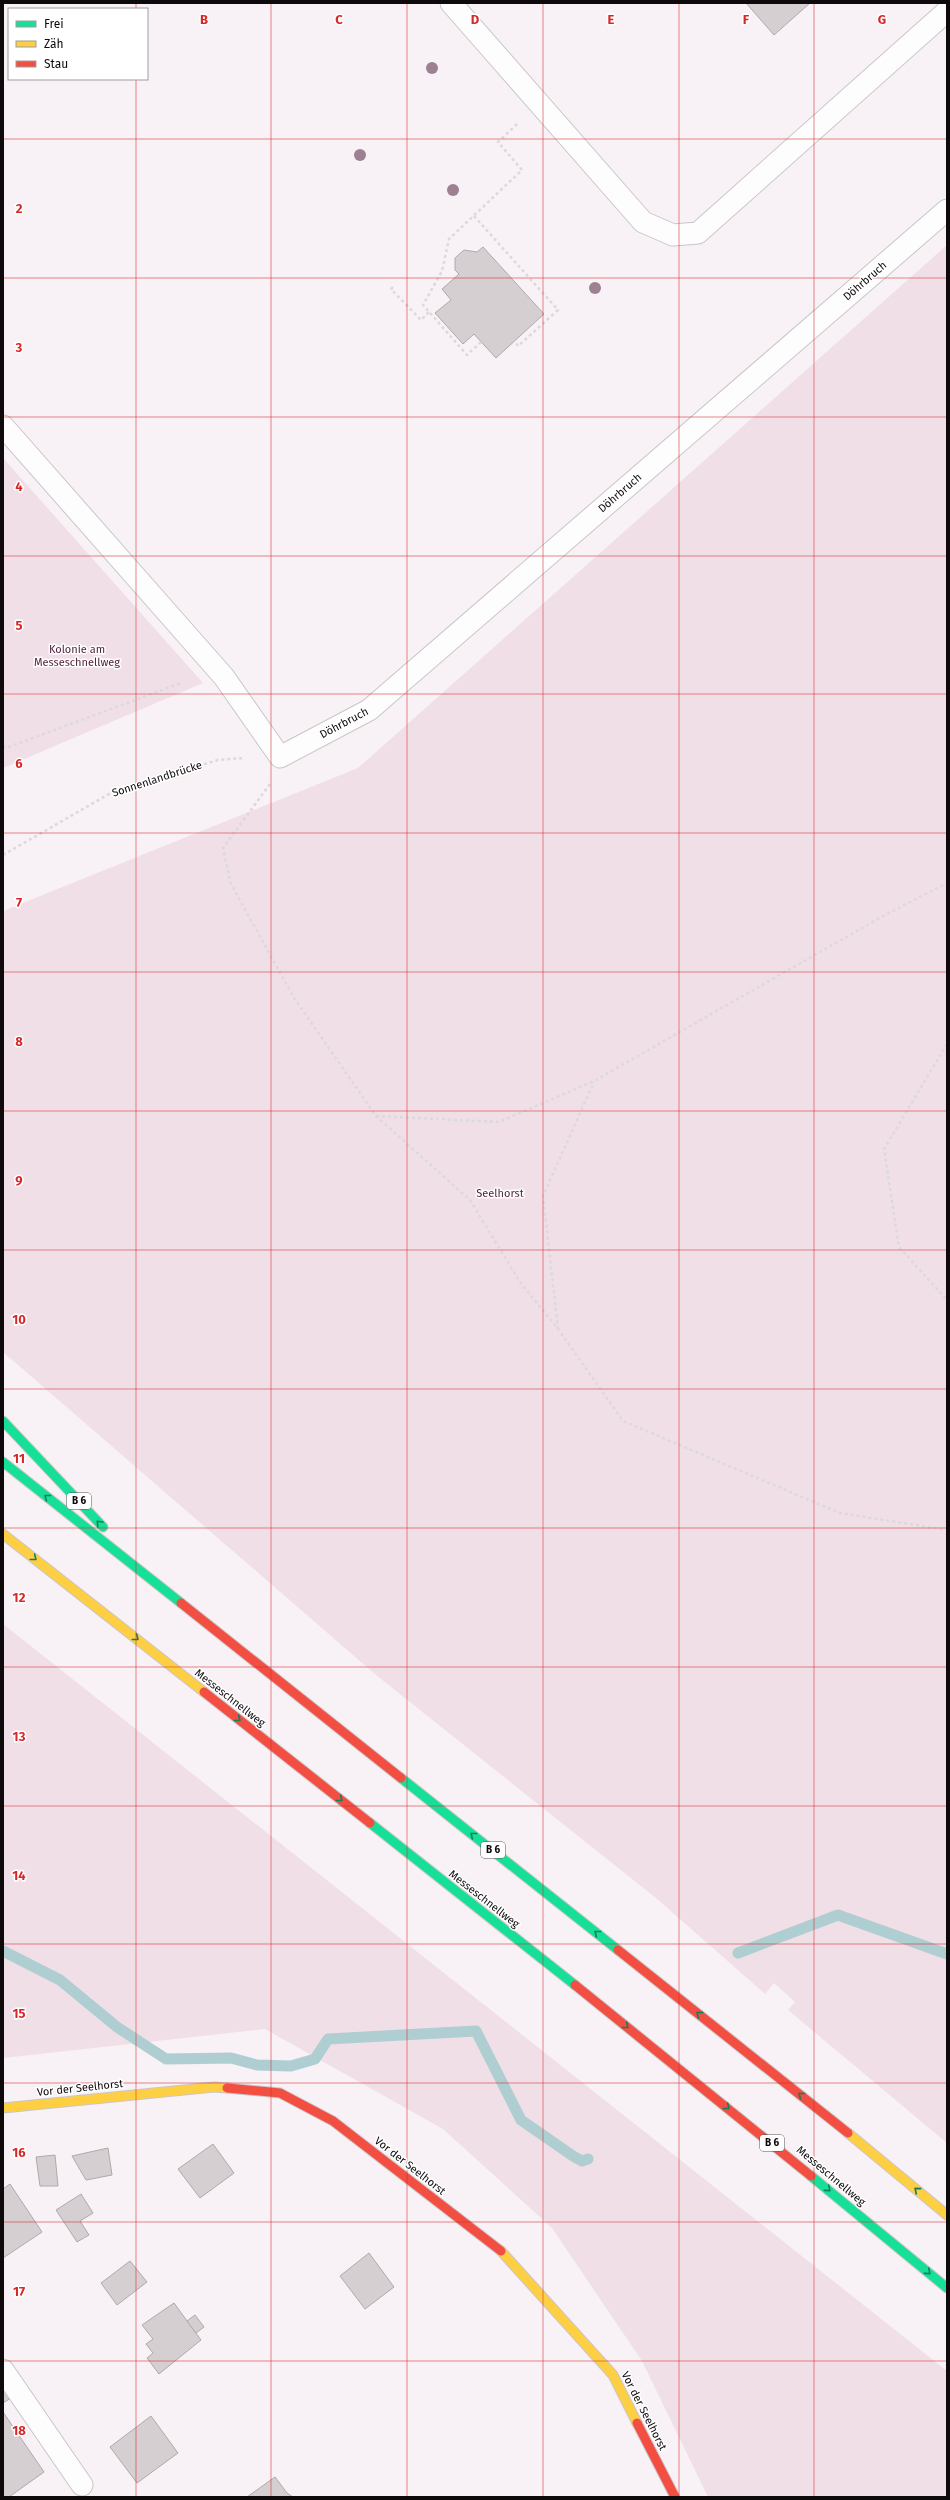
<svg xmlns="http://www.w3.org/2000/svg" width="950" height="2500" font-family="'Fira Sans',sans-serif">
  <rect width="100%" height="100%" fill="#f8f1f5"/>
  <g fill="#f1dfe8">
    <path d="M947,245V2143L788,2010L795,2002L774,1983L765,1994L656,1898L376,1675L3,1352V911L358,768Z"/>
    <path d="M3,458L203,683L3,768Z"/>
    <path d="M3,1624L947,2371V2497H708L642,2361L552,2228L443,2129L265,2029L3,2058Z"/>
  </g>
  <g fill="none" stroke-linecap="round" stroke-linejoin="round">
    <g stroke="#afced1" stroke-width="11">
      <path d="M3,1951L60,1980L117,2027L166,2059L231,2058L257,2065L291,2066L315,2059L328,2039L476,2031L521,2120L573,2156L582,2161L588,2159"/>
      <path d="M738,1953L838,1915L947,1954"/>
    </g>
  </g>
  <g fill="#d5cfd2" stroke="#aeaaac">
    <path d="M746,3H810L774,35Z"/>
    <path d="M483,247L544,314L496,358L474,334L463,344L435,313L451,300L442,289L459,274L455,270V258L464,250L477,252Z"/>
    <path d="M213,2144L234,2173L200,2198L178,2169Z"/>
    <path d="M108,2148L112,2175L86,2180L72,2156Z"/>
    <path d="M55,2155L58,2186H40L36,2157Z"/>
    <path d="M10,2184L42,2232L3,2258V2189Z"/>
    <path d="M81,2194L93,2213L80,2221L89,2235L77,2242L56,2210Z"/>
    <path d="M369,2253L394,2287L365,2309L340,2276Z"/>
    <path d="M130,2261L147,2282L117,2305L101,2283Z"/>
    <path d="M174,2303L201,2340L159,2374L147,2358L153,2353L146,2344L153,2339L142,2325Z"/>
    <path d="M195,2315L204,2327L196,2333L187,2321Z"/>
    <path d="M3,2386L11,2398L3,2403Z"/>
    <path d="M3,2412L44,2472L9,2497H3Z"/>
    <path d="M151,2416L178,2453L137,2483L110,2447Z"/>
    <path d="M275,2477L287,2493L293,2497H247Z"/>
  </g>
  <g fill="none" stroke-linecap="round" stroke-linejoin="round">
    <defs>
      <g id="lane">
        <path d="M451,3L643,222L673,235L698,233L947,11"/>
        <path d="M3,426L224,677L280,757L369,710L947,210"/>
        <path d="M3,2370L82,2485"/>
      </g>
      <g id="fast">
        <path d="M3,1421L103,1527"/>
        <path d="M3,1462L181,1603"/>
        <path d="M401,1778L618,1950"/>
        <path d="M370,1823L575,1985"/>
        <path d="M811,2176L947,2288"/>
      </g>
      <g id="slow">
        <path d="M3,1534L204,1692"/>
        <path d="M3,2108L214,2087L227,2088"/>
        <path d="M848,2133L947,2215"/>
        <path d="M501,2251L613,2375L637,2423"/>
      </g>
      <g id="jam">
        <path d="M181,1603L401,1778"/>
        <path d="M204,1692L370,1823"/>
        <path d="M618,1950L848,2133"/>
        <path d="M575,1985L811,2176"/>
        <path d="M227,2088L280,2093L333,2121L501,2251"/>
        <path d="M637,2423L675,2497"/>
      </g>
    </defs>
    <use href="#lane" stroke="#cac6c8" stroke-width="23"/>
    <use href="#fast" stroke="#cac6c8" stroke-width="11"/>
    <use href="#slow" stroke="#cac6c8" stroke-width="11"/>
    <use href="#jam" stroke="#cac6c8" stroke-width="11"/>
    <g stroke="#dcd9db" stroke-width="2.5" stroke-dasharray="3 3" stroke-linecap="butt">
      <path d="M474,216L558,310L518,346L515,341"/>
      <path d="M393,287L391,289L421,320L429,312"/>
      <path d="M481,342L467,355L423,305L442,271L449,239L522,170L498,142L517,124"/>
      <path d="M3,746L6,748L181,683"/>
      <path d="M270,784L223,848L231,884L294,998L376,1116L470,1200L520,1282L558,1329L623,1421L840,1513L947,1530"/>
      <path d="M3,855L116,790L218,760L244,758"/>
      <path d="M947,1044L884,1149L899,1247L947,1300"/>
      <path d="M376,1116L499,1122L594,1081L883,916L947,883"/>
      <path d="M558,1329L543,1196L594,1082"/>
    </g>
    <use href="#lane" stroke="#fefdfe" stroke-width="21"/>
    <use href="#fast" stroke="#16e098" stroke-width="9"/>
    <use href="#slow" stroke="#ffcf43" stroke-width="9"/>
    <use href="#jam" stroke="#f24e42" stroke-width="9"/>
  </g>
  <g fill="#9d8091">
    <circle cx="432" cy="68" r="6"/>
    <circle cx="360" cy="155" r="6"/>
    <circle cx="453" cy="190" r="6"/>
    <circle cx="595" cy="288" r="6"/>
  </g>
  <defs><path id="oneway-chevron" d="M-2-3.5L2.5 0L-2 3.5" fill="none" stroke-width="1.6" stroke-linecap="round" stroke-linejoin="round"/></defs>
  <g stroke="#128059">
    <use href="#oneway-chevron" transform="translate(47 1497) rotate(-142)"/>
    <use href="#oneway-chevron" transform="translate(99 1523) rotate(-133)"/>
    <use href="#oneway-chevron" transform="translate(34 1558) rotate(38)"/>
    <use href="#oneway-chevron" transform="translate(136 1638) rotate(38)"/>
    <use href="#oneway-chevron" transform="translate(238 1719) rotate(38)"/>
    <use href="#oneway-chevron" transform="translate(340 1799) rotate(38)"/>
    <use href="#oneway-chevron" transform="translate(473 1835) rotate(-142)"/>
    <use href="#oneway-chevron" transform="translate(597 1933) rotate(-142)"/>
    <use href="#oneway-chevron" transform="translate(699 2014) rotate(-142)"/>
    <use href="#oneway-chevron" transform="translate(626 2026) rotate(39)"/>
    <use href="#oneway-chevron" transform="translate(801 2095) rotate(-142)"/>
    <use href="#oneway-chevron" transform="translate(727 2107) rotate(39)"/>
    <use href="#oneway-chevron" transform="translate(828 2189) rotate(40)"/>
    <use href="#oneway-chevron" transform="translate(917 2190) rotate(-140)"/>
    <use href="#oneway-chevron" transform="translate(928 2272) rotate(40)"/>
  </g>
  <path fill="none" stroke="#d62828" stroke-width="1" stroke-opacity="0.55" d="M136,3V9M271,3V2497M407,3V2497M543,3V2497M679,3V2497M814,3V2497M136,79V2497M3,139H947M3,278H947M3,417H947M3,556H947M3,694H947M3,833H947M3,972H947M3,1111H947M3,1250H947M3,1389H947M3,1528H947M3,1667H947M3,1806H947M3,1944H947M3,2083H947M3,2222H947M3,2361H947"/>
  <g text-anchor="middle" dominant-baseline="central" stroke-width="3" stroke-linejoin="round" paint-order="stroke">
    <g fill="#fff" stroke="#565455" stroke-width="1">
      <rect x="67" y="1493" width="24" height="16" rx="3"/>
      <rect x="481" y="1842" width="24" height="16" rx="3"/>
      <rect x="760" y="2135" width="24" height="16" rx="3"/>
    </g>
    <g font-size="10" font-weight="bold" fill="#0e0a0c">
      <text x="79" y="1501">B 6</text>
      <text x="493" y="1850">B 6</text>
      <text x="772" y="2143">B 6</text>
    </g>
    <g font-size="11" fill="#0e0a0c" stroke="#fff">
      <text transform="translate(865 281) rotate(-41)">Döhrbruch</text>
      <text transform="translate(620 493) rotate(-41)">Döhrbruch</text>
      <text transform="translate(344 723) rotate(-28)">Döhrbruch</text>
      <text transform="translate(157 779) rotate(-18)">Sonnenlandbrücke</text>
      <text transform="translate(230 1698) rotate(38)">Messeschnellweg</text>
      <text transform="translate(484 1899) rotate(38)">Messeschnellweg</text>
      <text transform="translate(80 2088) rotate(-6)">Vor der Seelhorst</text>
      <text transform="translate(410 2166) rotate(38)">Vor der Seelhorst</text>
      <text transform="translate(831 2176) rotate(40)">Messeschnellweg</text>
      <text transform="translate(644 2411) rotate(63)">Vor der Seelhorst</text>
    </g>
    <g font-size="11" fill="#522440" stroke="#fff">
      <text x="77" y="649">Kolonie am<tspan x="77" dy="13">Messeschnellweg</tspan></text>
      <text x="500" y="1193">Seelhorst</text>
    </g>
  </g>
  <g font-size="13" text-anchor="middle" font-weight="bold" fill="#d62828" stroke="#fff" stroke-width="3" stroke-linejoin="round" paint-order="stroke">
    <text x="204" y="24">B</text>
    <text x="339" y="24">C</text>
    <text x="475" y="24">D</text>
    <text x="611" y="24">E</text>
    <text x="746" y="24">F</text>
    <text x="882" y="24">G</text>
    <text x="19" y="213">2</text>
    <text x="19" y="352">3</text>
    <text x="19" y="491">4</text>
    <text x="19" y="630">5</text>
    <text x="19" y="768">6</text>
    <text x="19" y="907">7</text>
    <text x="19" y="1046">8</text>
    <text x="19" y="1185">9</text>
    <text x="19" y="1324">10</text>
    <text x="19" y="1463">11</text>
    <text x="19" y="1602">12</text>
    <text x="19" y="1741">13</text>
    <text x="19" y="1880">14</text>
    <text x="19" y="2018">15</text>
    <text x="19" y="2157">16</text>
    <text x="19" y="2296">17</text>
    <text x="19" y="2435">18</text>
  </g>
  <rect width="950" height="2500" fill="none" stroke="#0e0a0c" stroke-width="8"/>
  <rect x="8" y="8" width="140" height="72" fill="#ffffff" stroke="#9f9d9e"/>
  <rect x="16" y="21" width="20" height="6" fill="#16e098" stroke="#9f9d9e"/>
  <text x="44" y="28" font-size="12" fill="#0e0a0c">Frei</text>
  <rect x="16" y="41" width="20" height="6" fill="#ffcf43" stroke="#9f9d9e"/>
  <text x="44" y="48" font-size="12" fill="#0e0a0c">Zäh</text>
  <rect x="16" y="61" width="20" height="6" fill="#f24e42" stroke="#9f9d9e"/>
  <text x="44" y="68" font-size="12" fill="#0e0a0c">Stau</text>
</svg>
